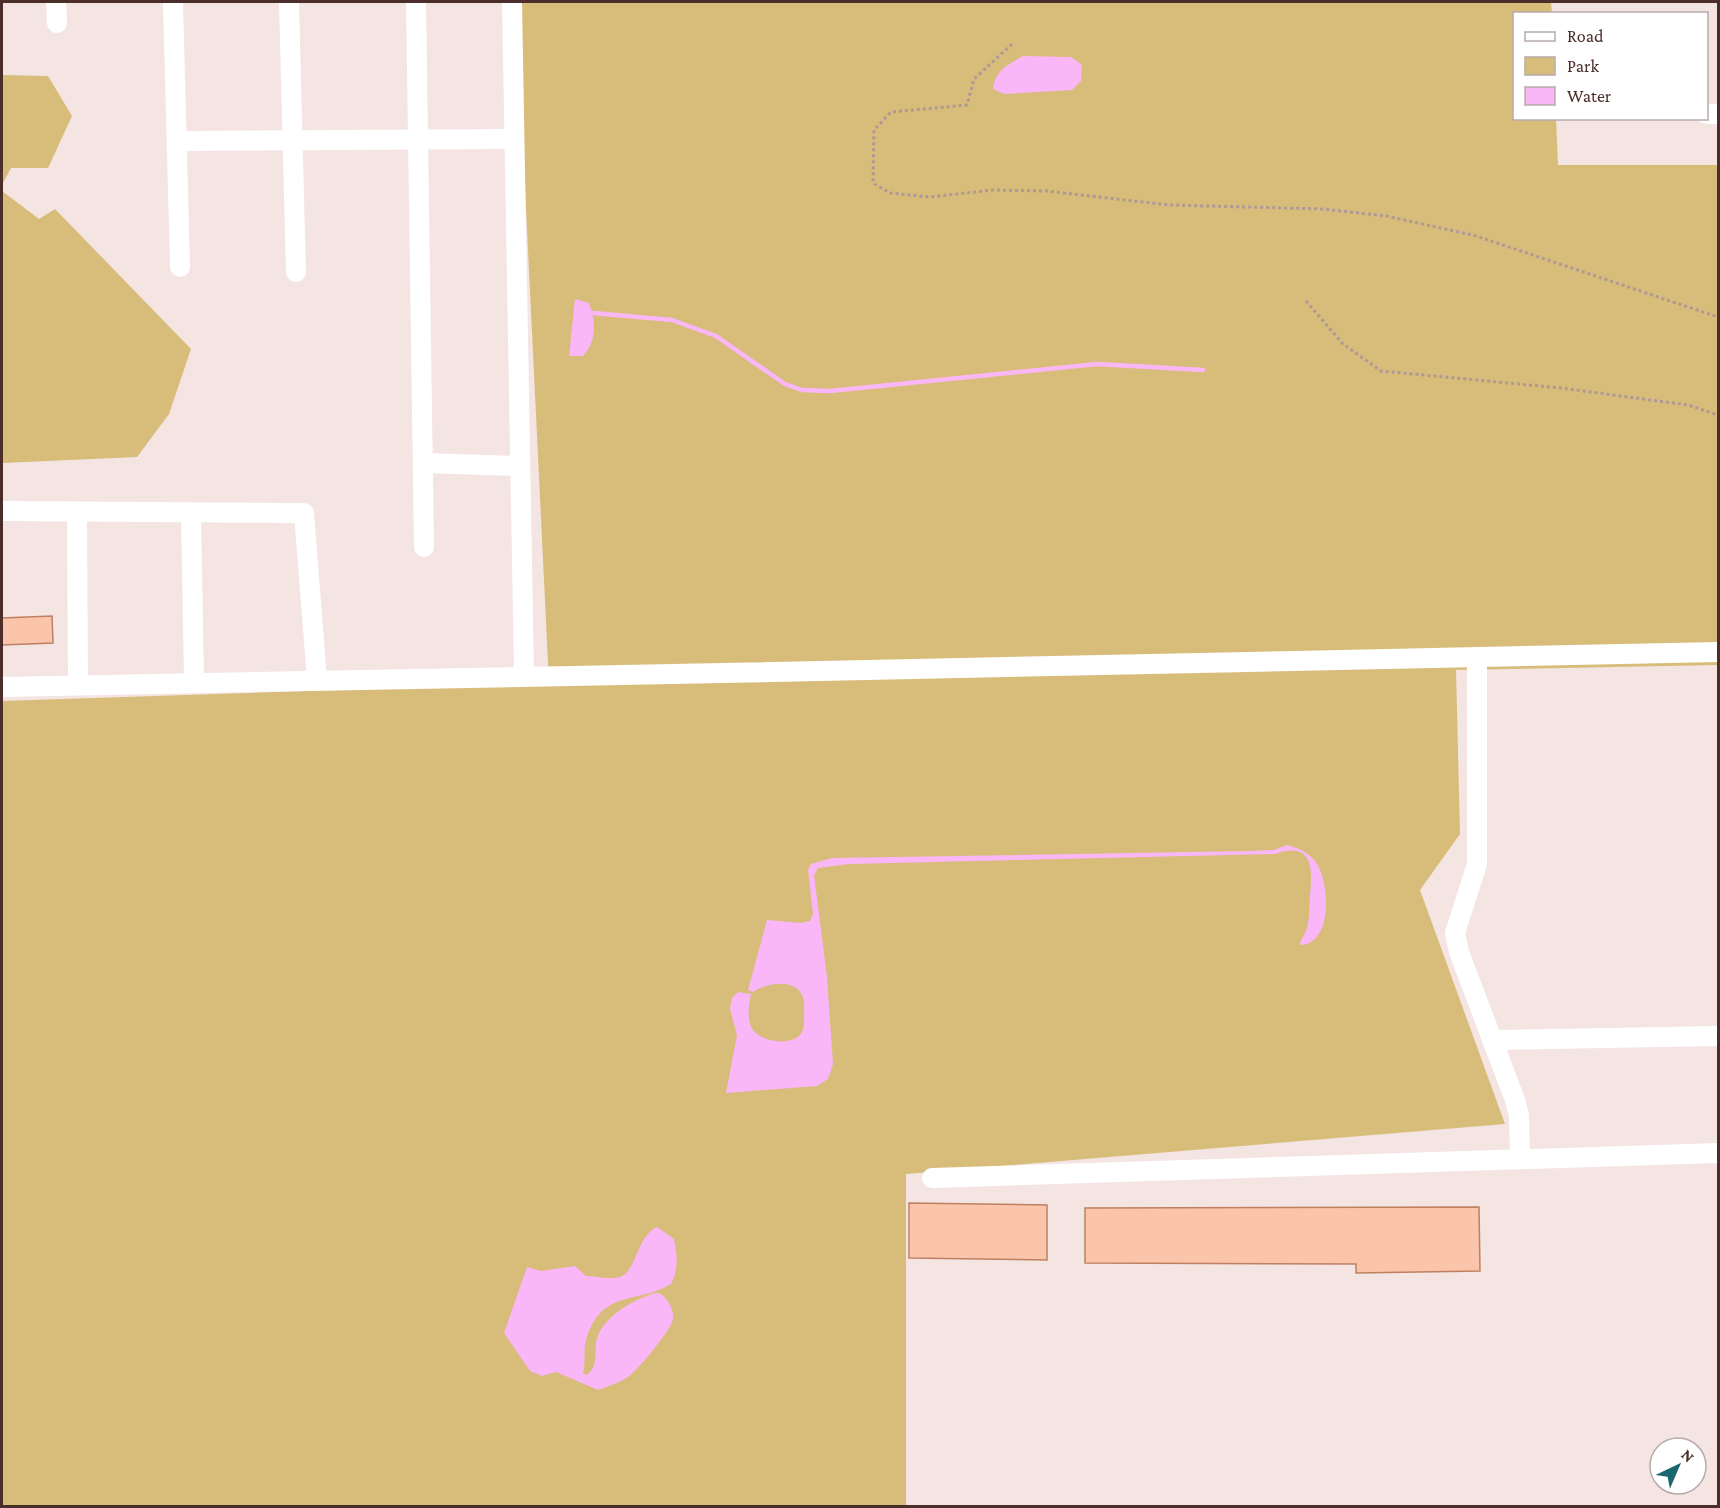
<svg xmlns="http://www.w3.org/2000/svg" width="1720" height="1508" font-family="'Crimson Pro',serif">
  <rect width="100%" height="100%" fill="#f4e4e2"/>
  <g fill="#d8bc7a">
    <path d="M516,2H1551L1552,13L1514,14V118L1556,119L1558,165H1718V665L1456,670L1460,834L1420,890L1505,1124L906,1174V1506H2V701L549,683Z"/>
    <path d="M2,75L48,76L72,116L48,168H11L2,185Z"/>
    <path d="M2,191L39,219L55,209L191,349L169,414L137,457L2,463Z"/>
  </g>
  <g fill="#f9b7f8">
    <path d="M1023,56L1071,57L1082,65L1081,81L1072,90L1004,94L993,89C995,70 1008,65 1023,56Z"/>
    <path d="M575,299L589,303C596,322 597,340 583,356H569Z"/>
    <path d="M1287,845C1298,848 1308,852 1315,861C1330,879 1334,946 1299,945C1302,937 1307,932 1308,923C1310,914 1309,905 1310,895C1313,867 1312,841 1275,854L849,864L818,868L814,875L827,977L833,1064L828,1079L817,1086L726,1093L737,1035L730,1009L732,998L738,992L751,994C749,1005 746,1020 753,1030C762,1042 789,1046 800,1035C804,1030 804,1024 804,1018C804,1010 805,1002 802,995C794,978 765,983 753,992L748,990L767,920L801,923L810,921L813,914L808,870L811,864L832,858L1250,851L1274,850Z"/>
    <path d="M657,1227L674,1239C677,1254 679,1270 671,1284C636,1305 602,1288 586,1340C583,1350 586,1362 583,1373L586,1375C600,1367 593,1351 597,1338C604,1317 630,1302 649,1295C656,1292 661,1292 665,1298C670,1303 674,1312 673,1319C672,1329 637,1371 628,1377C619,1383 608,1386 598,1390L556,1372L542,1376L530,1371L504,1333L527,1267L541,1271L575,1266L586,1276C596,1276 611,1280 620,1277C637,1271 636,1237 657,1227Z"/>
  </g>
  <g fill="none" stroke-linecap="round" stroke-linejoin="round">
    <path stroke="#f9b7f8" stroke-width="4.5" d="M593,313L672,320L716,336L785,384L802,390L830,391L1097,364L1203,370"/>
  </g>
  <g fill="#fac5ab" stroke="#be8061" stroke-width="1.5">
    <path d="M52,616L53,643L2,645V618Z"/>
    <path d="M909,1203L1047,1205V1260L909,1258Z"/>
    <path d="M1479,1207L1480,1271L1356,1273V1264L1085,1263V1208Z"/>
  </g>
  <g fill="none" stroke-linecap="round" stroke-linejoin="round">
    <g stroke="#af9997" stroke-width="3" stroke-dasharray="3 3" stroke-linecap="butt">
      <path d="M1012,44L974,79L967,105L891,112L874,130L873,183L890,193L930,197L993,190L1046,191L1169,205L1324,209L1386,216L1473,235L1718,317"/>
      <path d="M1306,301L1343,344L1381,371L1561,388L1688,405L1718,415"/>
    </g>
    <g stroke="#fff" stroke-width="20">
      <path d="M56,2L57,23"/>
      <path d="M173,2L180,267"/>
      <path d="M289,2L296,272"/>
      <path d="M416,2L424,547"/>
      <path d="M512,2L524,675"/>
      <path d="M1706,114H1718"/>
      <path d="M177,141L514,139"/>
      <path d="M423,463L520,466"/>
      <path d="M2,511L304,513L317,680"/>
      <path d="M77,512L78,685"/>
      <path d="M191,513L194,682"/>
      <path d="M1477,659V864L1455,933L1459,952L1515,1100L1519,1116L1520,1157"/>
      <path d="M2,687C574,673 1146,669 1718,652"/>
      <path d="M1492,1040L1718,1036"/>
      <path d="M932,1178L1718,1153"/>
    </g>
  </g>
  <rect width="1720" height="1508" fill="none" stroke="#4b2d2a" stroke-width="6"/>
  <rect x="1513" y="12" width="195" height="108" fill="#ffffff" stroke="#b7abaa" stroke-width="1.5"/>
  <rect x="1525" y="32" width="30" height="9" fill="#ffffff" stroke="#b7abaa" stroke-width="1.5"/>
  <text x="1567" y="42" font-size="18" fill="#4b2d2a">Road</text>
  <rect x="1525" y="57" width="30" height="18" fill="#d8bc7a" stroke="#b7abaa" stroke-width="1.5"/>
  <text x="1567" y="72" font-size="18" fill="#4b2d2a">Park</text>
  <rect x="1525" y="87" width="30" height="18" fill="#f9b7f8" stroke="#b7abaa" stroke-width="1.5"/>
  <text x="1567" y="102" font-size="18" fill="#4b2d2a">Water</text>
  <g transform="translate(1678 1466) rotate(44)"><circle r="28" fill="#ffffff" stroke="#b7abaa" stroke-width="1.5"/>
  <path d="M0-4.5L10 22L0 15L-10 22Z" fill="#1b6770"/>
  <text y="-9" font-size="16" font-weight="bold" text-anchor="middle" fill="#4b2d2a">N</text>
  </g>
</svg>
